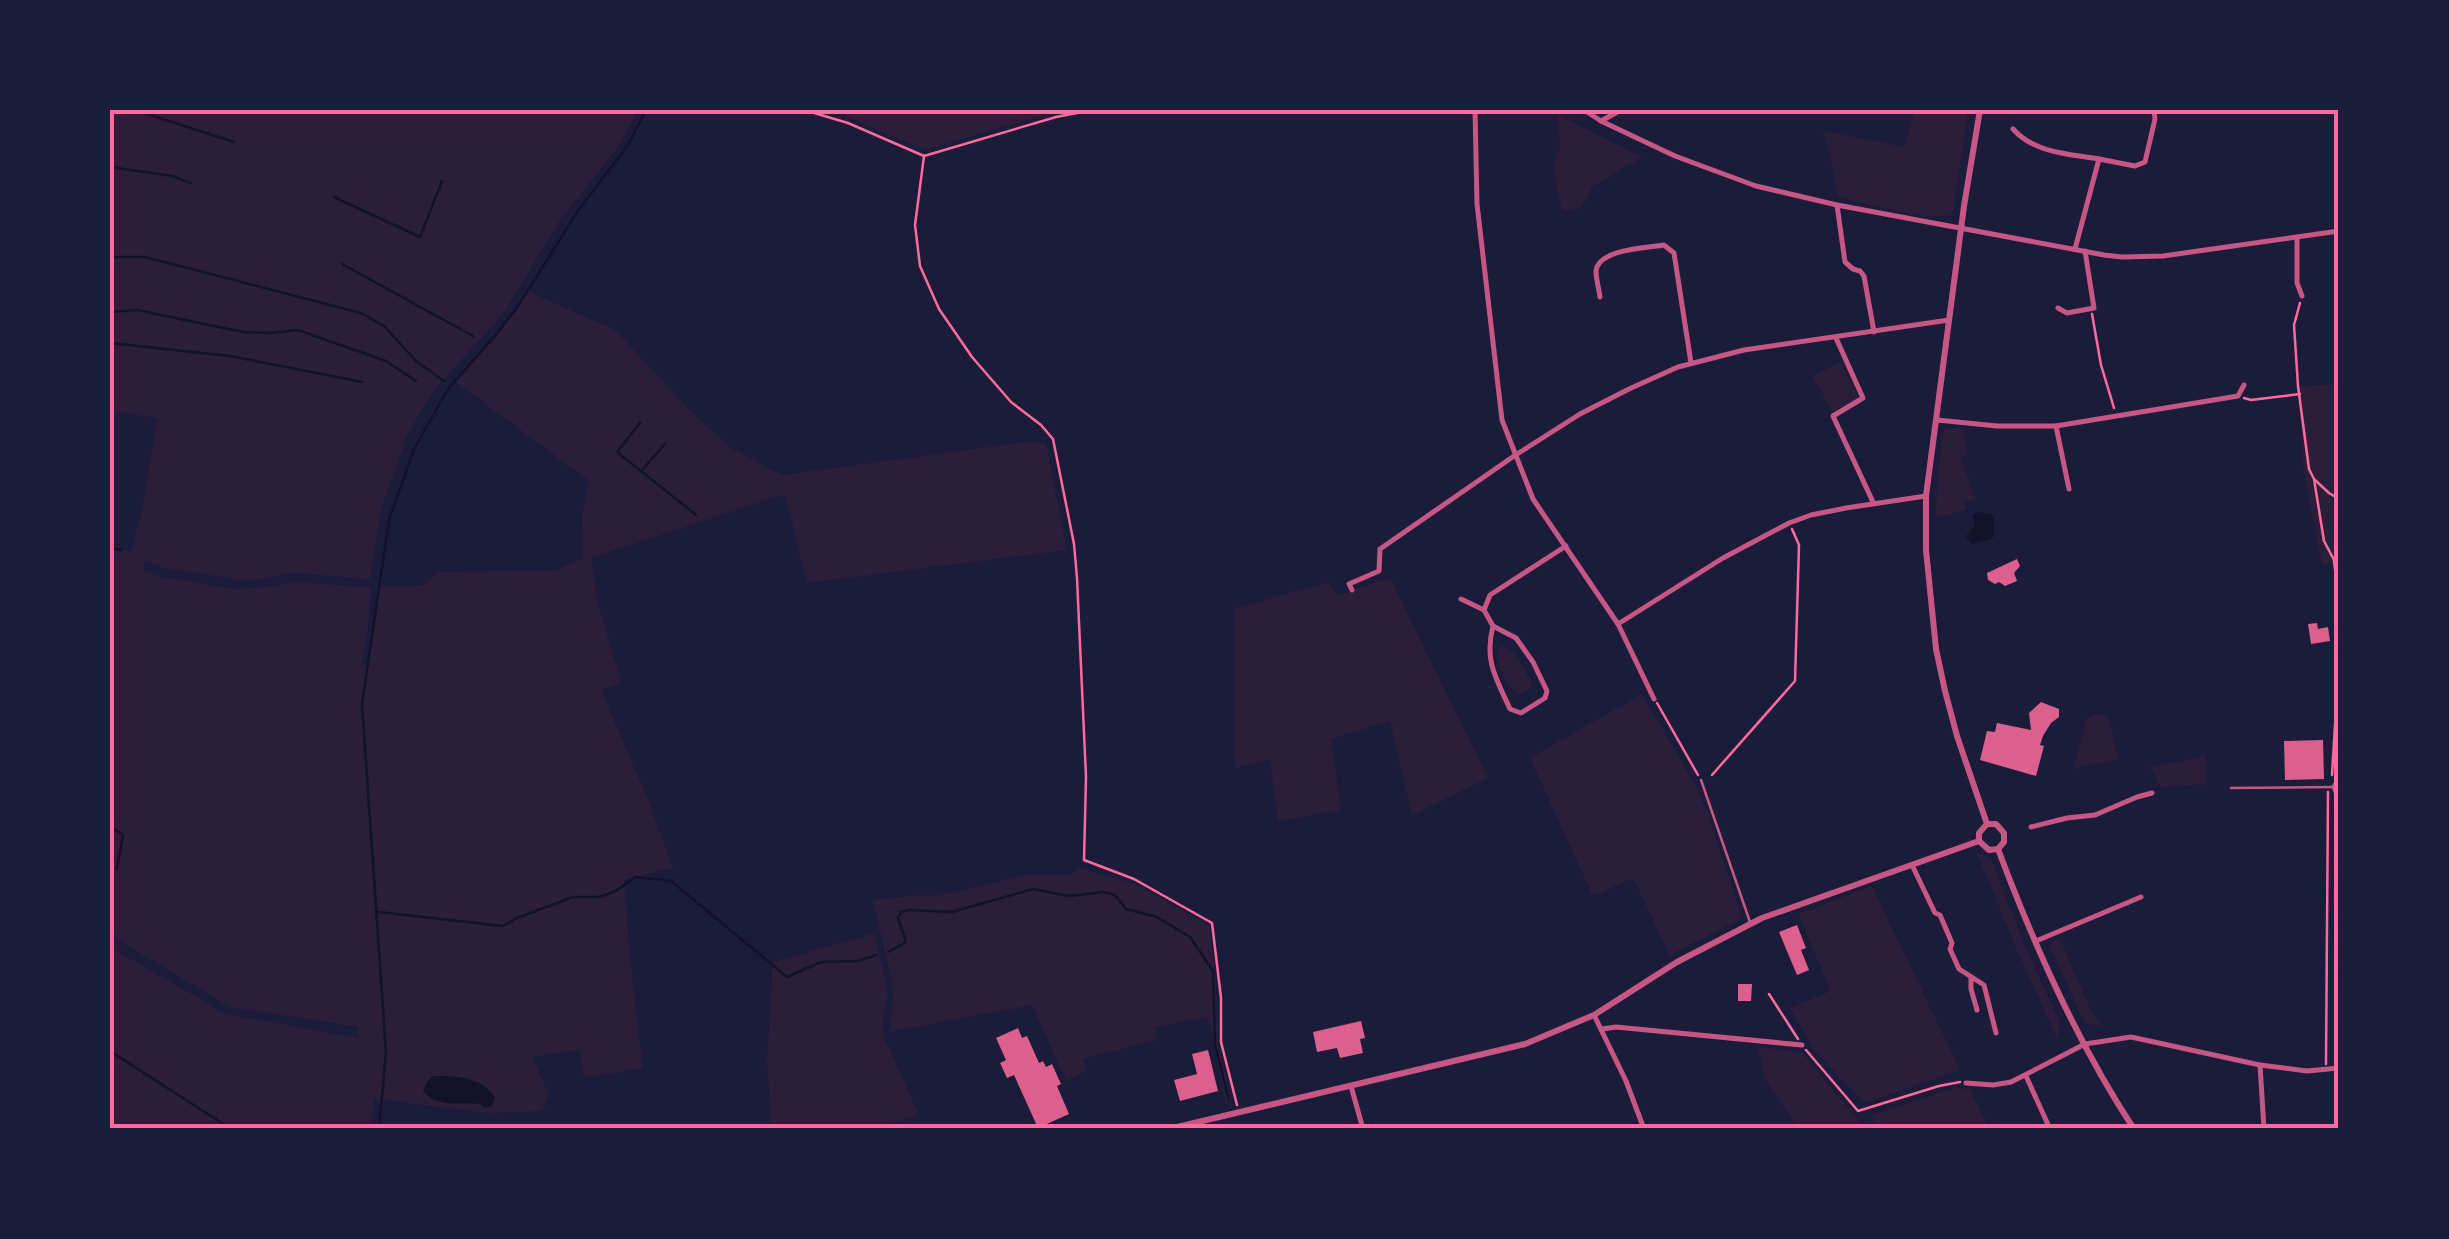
<svg xmlns="http://www.w3.org/2000/svg" width="2449" height="1239" font-family="'Roboto Serif',serif">
  <rect width="100%" height="100%" fill="#1b1b3a"/>
  <g fill="#2a1e3b">
    <path d="M110,110H638L618,147L560,220L505,311L435,389L407,435L381,510L370,579L292,573L264,579L240,580L165,568L144,561V571L162,577L235,589L275,586L293,582L371,587L367,636L361,665H368L379,586L424,585L437,572L555,570L582,559L583,511L589,481L455,381L495,336L527,291L615,330L688,408L729,447L782,475L1033,441L1046,444L1067,550L807,583L785,494L591,558L598,605L622,682L601,690L648,800L673,868L624,880L630,957L643,1069L584,1077L580,1050L532,1057L549,1094L542,1111L489,1113L375,1099L370,1129H110V947L226,1014L359,1038L358,1027L230,1007L110,935V548L131,551L143,507L157,418L110,411Z"/>
    <path d="M830,110H1062L925,150Z"/>
    <path d="M1913,110H1968L1954,207L1951,215C1922,221 1868,204 1838,197L1832,164L1823,131L1905,147L1913,117Z"/>
    <path d="M1558,115L1642,157L1593,186L1580,208L1563,211C1557,195 1552,167 1557,151L1560,150Z"/>
    <path d="M1841,362L1859,398L1832,412L1813,376Z"/>
    <path d="M2339,384V562L2322,564L2304,473L2298,386Z"/>
    <path d="M1947,429H1963L1968,455L1961,457L1975,499L1965,502L1966,510L1935,518L1942,433Z"/>
    <path d="M1390,578L1488,778L1412,815L1390,721L1331,739L1341,810L1278,821L1270,759L1235,768V608L1329,582L1336,595Z"/>
    <path d="M1500,645C1518,651 1525,670 1532,687L1518,695L1508,685L1496,658Z"/>
    <path d="M1642,694L1694,783L1708,814L1742,918L1670,955L1633,878L1593,896L1530,758Z"/>
    <path d="M2092,715H2105L2109,720L2118,759L2073,769L2087,719Z"/>
    <path d="M2206,756L2207,784L2161,787L2150,767Z"/>
    <path d="M1977,853L1987,857L1992,861L2025,947L2059,1020L2058,1040L2017,950Z"/>
    <path d="M1080,868L1135,884L1210,926L1217,998L1218,1044L1232,1102L1226,1104L1208,1017L1155,1027L1157,1040L1083,1059L1087,1071L1066,1081L1032,1005L889,1032L893,997L892,982L873,900L919,895L936,896L1031,874L1067,875Z"/>
    <path d="M1872,886L1960,1070L1865,1103L1814,1050L1790,1008L1831,991L1798,914Z"/>
    <path d="M874,933L888,992L882,1024L883,1035L919,1115L881,1126V1129H771L767,1060L773,962Z"/>
    <path d="M2059,937L2093,1015L2102,1026L2088,1024L2082,1017L2052,951L2050,945Z"/>
    <path d="M1758,1047L1802,1052L1865,1129H1798L1765,1079Z"/>
    <path d="M1955,1088L1970,1089L1989,1129H1880L1870,1115Z"/>
  </g>
  <g fill="#12122b">
    <path d="M1977,512L1994,515L1993,538L1971,544L1966,536L1975,526L1972,515Z"/>
    <path d="M434,1076C458,1076 481,1077 495,1097L492,1106L485,1108L480,1104C461,1102 436,1108 423,1091L428,1080Z"/>
  </g>
  <g fill="none" stroke-linecap="round" stroke-linejoin="round">
    <g stroke="#12122b" stroke-width="2.5">
      <path d="M135,110L234,142"/>
      <path d="M110,167L172,176L191,183"/>
      <path d="M334,197L420,237L442,181"/>
      <path d="M110,257H145L361,313L384,326L416,361L444,381"/>
      <path d="M342,264L473,336"/>
      <path d="M110,312L137,310L243,332L271,333L298,330L386,361L416,381"/>
      <path d="M110,343L230,356L362,382"/>
      <path d="M640,423L617,452L696,515"/>
      <path d="M643,469L665,444"/>
      <path d="M110,548L121,550"/>
      <path d="M110,826L123,835L117,869"/>
      <path d="M379,912L503,926L517,918L573,897H599L616,891L635,877L671,881L787,977L821,962L859,961L876,955"/>
      <path d="M888,952L906,942L898,918L901,912L910,910L952,912L1033,889L1069,896L1104,892L1115,895L1126,909L1157,917L1190,937L1213,971L1215,1044L1229,1100"/>
      <path d="M110,1051L231,1129"/>
      <path d="M379,1129L386,1052L362,704L389,520L414,449L448,389L495,336L516,309L578,211L628,145L646,110"/>
    </g>
  </g>
  <g fill="#dd5f8e">
    <path d="M2017,559L2020,566L2014,573L2017,581L2005,586L1999,582L1995,584L1988,580L1987,573Z"/>
    <path d="M2317,623L2318,629L2328,627L2330,641L2311,644L2308,624Z"/>
    <path d="M2041,702L2059,709V717L2051,723L2043,736L2040,745L2044,746L2036,776L1980,760L1987,731L1995,732L1997,723L2031,730L2029,713Z"/>
    <path d="M2323,740L2324,779L2285,780L2284,741Z"/>
    <path d="M1797,925L1806,948L1801,950L1809,970L1797,975L1779,932Z"/>
    <path d="M1738,984H1752L1751,1001H1738Z"/>
    <path d="M1361,1021L1365,1038L1360,1039L1363,1053L1340,1058L1337,1048L1317,1052L1313,1032Z"/>
    <path d="M1018,1028L1022,1038L1027,1036L1039,1063L1043,1061L1046,1067L1052,1064L1061,1084L1057,1086L1069,1114L1038,1128L1014,1075L1007,1078L1000,1063L1006,1060L996,1038Z"/>
    <path d="M1208,1050L1218,1091L1180,1101L1174,1080L1197,1074L1192,1054Z"/>
  </g>
  <g fill="none" stroke-linecap="round" stroke-linejoin="round">
    <g stroke="#ff6b9d" stroke-width="2.5">
      <path d="M804,110L848,123L924,156L1056,117L1093,110"/>
      <path d="M924,156L915,225L920,266L939,309L972,357L1011,402L1041,425L1053,439L1074,544L1077,578L1086,777L1084,860L1134,879L1212,923L1221,998V1042L1237,1105"/>
      <path d="M2300,303L2294,325L2298,386L2309,469L2314,479L2324,541L2334,560L2339,605"/>
      <path d="M2092,314L2101,365L2114,408"/>
      <path d="M2244,398L2251,400L2300,394"/>
      <path d="M2315,480L2329,493L2339,499"/>
      <path d="M1657,703L1698,775"/>
      <path d="M1712,775L1795,681L1799,545L1792,529"/>
      <path d="M2332,775L2339,659"/>
      <path d="M1769,994L1798,1039"/>
      <path d="M1806,1050L1858,1111L1939,1086L1960,1082"/>
      <path d="M2326,1064L2328,792"/>
    </g>
    <g stroke="#c65784" stroke-width="2.5">
      <path d="M1701,780L1750,922"/>
      <path d="M2231,788L2334,787"/>
    </g>
    <g stroke="#c65784" stroke-width="5">
      <path d="M1475,110L1477,204L1502,420L1533,499L1618,624L1654,699"/>
      <path d="M1584,110L1601,121L1675,156L1756,186L1837,205L2104,255L2122,257L2163,256L2339,231"/>
      <path d="M1601,121L1621,110"/>
      <path d="M2013,129C2034,153 2069,154 2099,159"/>
      <path d="M1837,205L1845,262L1853,269L1860,271L1864,276L1874,332"/>
      <path d="M2297,237V283L2302,296"/>
      <path d="M2075,249L2099,159L2135,166L2145,162L2155,119L2154,110"/>
      <path d="M1600,297C1599,289 1596,279 1596,271C1598,249 1647,248 1664,245L1674,253L1691,363"/>
      <path d="M2058,308L2067,313L2094,308L2085,251"/>
      <path d="M1836,338L1863,398L1833,416L1873,502"/>
      <path d="M1937,420L1997,426H2056L2238,396L2244,385"/>
      <path d="M2056,426L2069,489"/>
      <path d="M1352,590L1349,584L1379,571L1380,549L1514,456L1580,414L1629,389L1678,367L1744,350L1949,320"/>
      <path d="M1461,599L1484,610"/>
      <path d="M1618,624L1723,558L1789,523L1811,515L1846,508L1926,496"/>
      <path d="M1493,626L1516,638L1533,662L1547,691L1545,698L1521,713L1510,709C1496,678 1484,661 1493,626L1484,610L1490,595L1566,546"/>
      <path d="M2339,778L2334,787L2339,799"/>
      <path d="M2031,827L2067,818L2095,815L2137,797L2152,793"/>
      <path d="M1912,865L1935,913L1940,915L1952,943L1950,949L1959,969L1984,985L1996,1033"/>
      <path d="M2036,941L2141,897"/>
      <path d="M1971,977V989L1977,1010"/>
      <path d="M1594,1015L1626,1081L1644,1129"/>
      <path d="M1602,1029L1616,1027L1802,1045"/>
      <path d="M2260,1065L2264,1129"/>
      <path d="M2026,1076L2050,1129"/>
      <path d="M1966,1083L1993,1085L2011,1082L2085,1044L2131,1037L2260,1065L2307,1071L2339,1068"/>
      <path d="M1351,1086L1363,1129"/>
    </g>
    <g stroke="#c65784" stroke-width="6">
      <path d="M1980,110L1964,206L1926,496V550L1936,649L1945,691L1957,736L1987,824"/>
      <path d="M1987,824H1996L2004,833V842L1998,849"/>
      <path d="M1979,841L1989,850L1998,849"/>
      <path d="M1979,841V833L1987,824"/>
      <path d="M1998,849C2034,945 2077,1043 2134,1129"/>
      <path d="M1169,1129L1525,1044L1594,1015L1677,962L1762,918L1979,841"/>
    </g>
  </g>
  <rect width="2449" height="1239" fill="none" stroke="#1b1b3a" stroke-width="225"/>
  <rect x="112" y="112" width="2224" height="1014" fill="none" stroke="#ff6b9d" stroke-width="4"/>
</svg>
